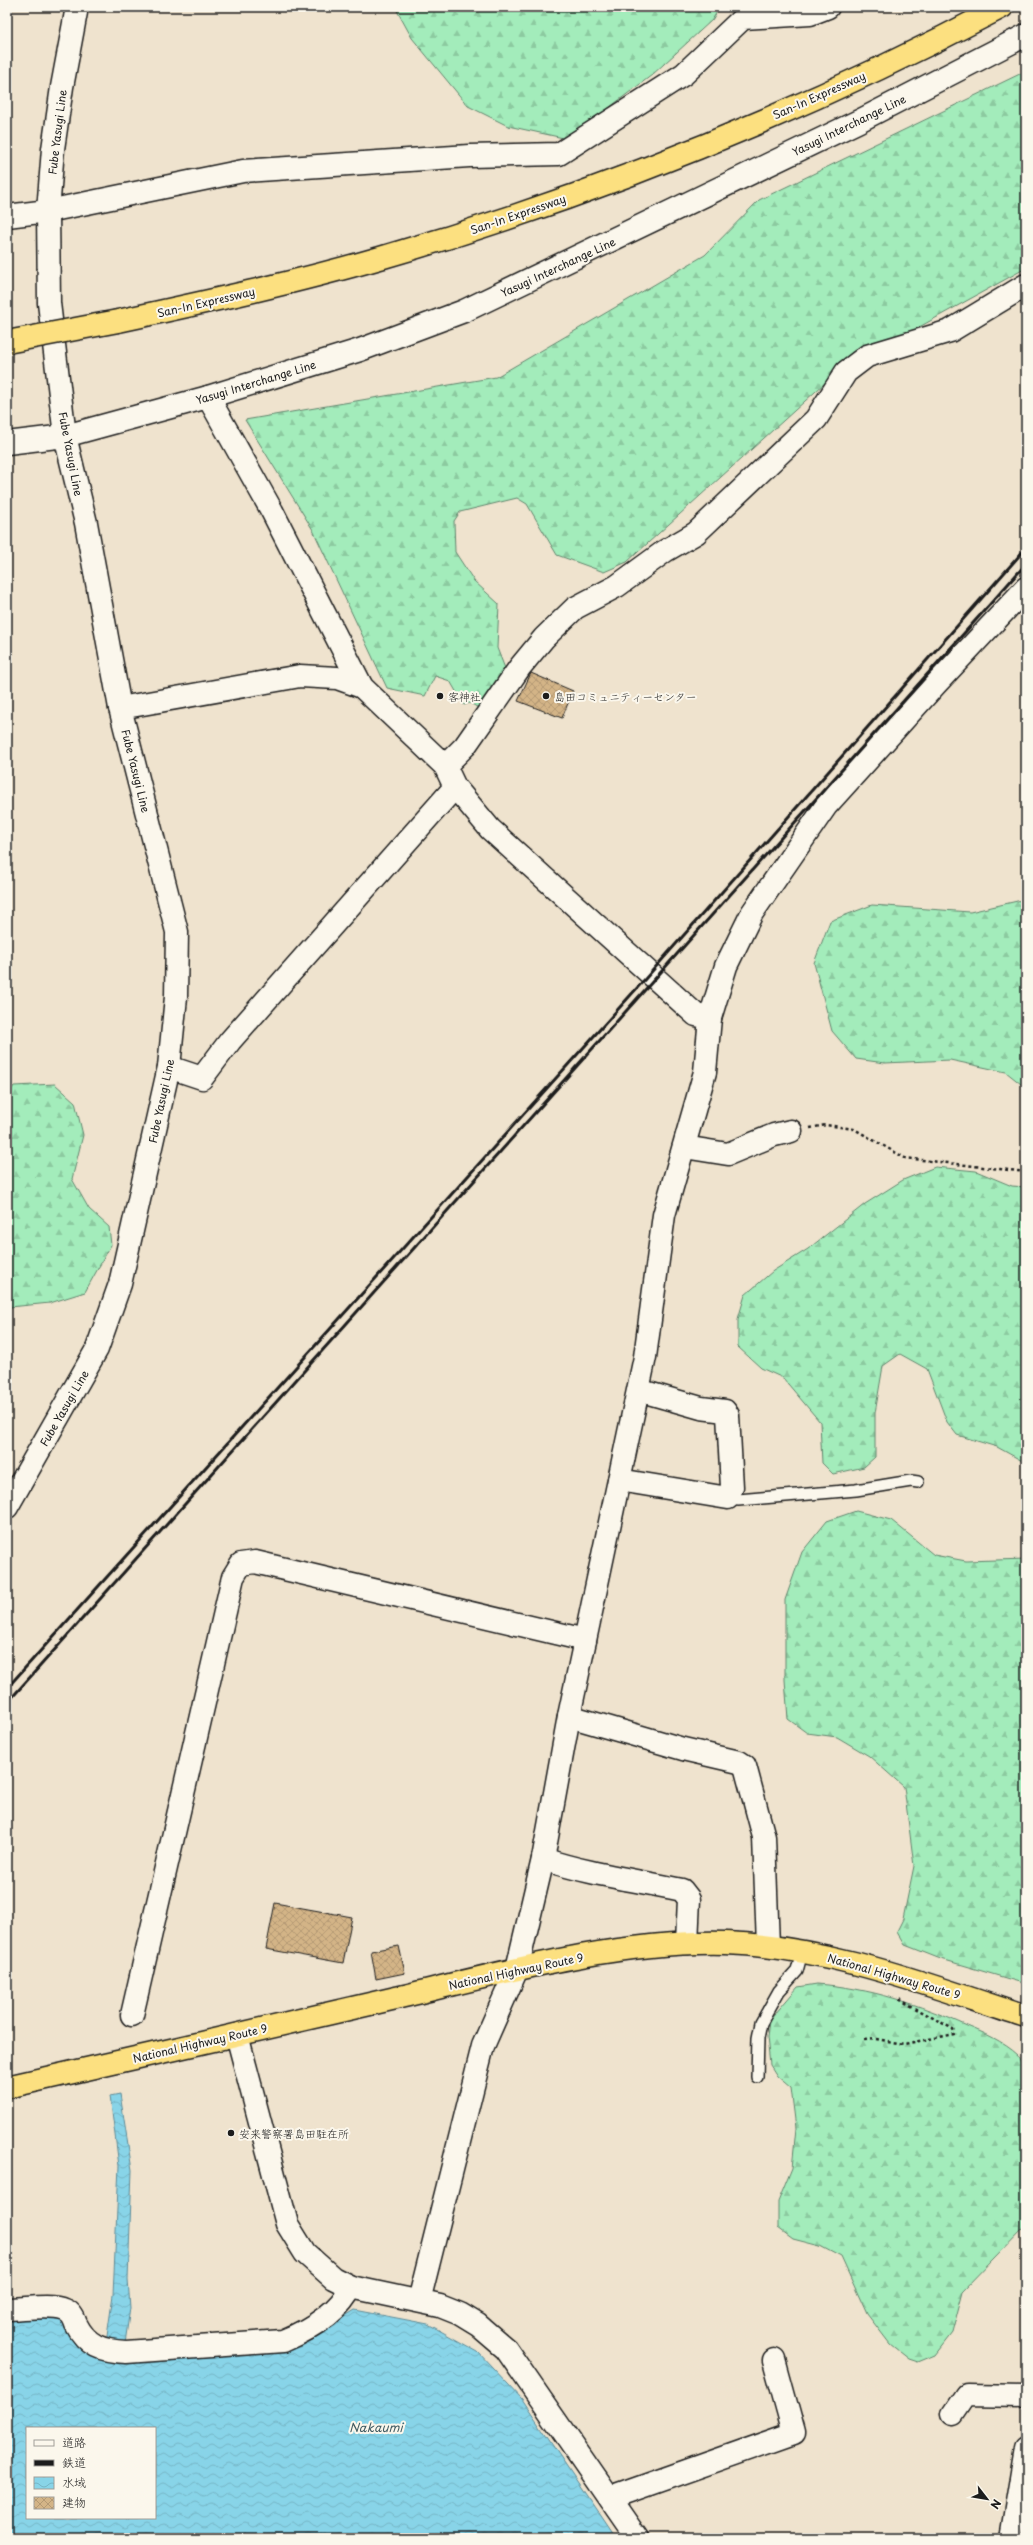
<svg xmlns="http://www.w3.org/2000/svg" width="1033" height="2545" font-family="'Playpen Sans','Klee One',sans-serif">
  <defs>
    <pattern id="forest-firs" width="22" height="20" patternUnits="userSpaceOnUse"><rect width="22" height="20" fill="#a3ecbb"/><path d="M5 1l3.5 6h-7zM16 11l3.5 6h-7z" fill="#8ccaa0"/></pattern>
    <pattern id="water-waves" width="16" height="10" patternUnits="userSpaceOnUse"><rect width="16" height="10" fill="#88d4e8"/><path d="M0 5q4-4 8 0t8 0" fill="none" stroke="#75b5c6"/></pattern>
    <pattern id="building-cross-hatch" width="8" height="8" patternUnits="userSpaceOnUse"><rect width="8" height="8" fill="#d3b487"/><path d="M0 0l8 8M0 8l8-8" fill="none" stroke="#b59a74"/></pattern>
  </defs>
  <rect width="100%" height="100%" fill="#efe3ce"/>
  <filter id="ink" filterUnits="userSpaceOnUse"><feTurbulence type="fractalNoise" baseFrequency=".025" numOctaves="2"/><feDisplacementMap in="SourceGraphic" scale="8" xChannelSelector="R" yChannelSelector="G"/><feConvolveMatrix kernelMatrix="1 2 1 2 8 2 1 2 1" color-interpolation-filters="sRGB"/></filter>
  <g filter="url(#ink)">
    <g fill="url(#forest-firs)" stroke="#60846c">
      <path d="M395,7H720L712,20L652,75L568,139L508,126L468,106L412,38Z"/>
      <path d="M1026,71V268L836,373L627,562L604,572L557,555L527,504L517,498L460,512L454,521L455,552L474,581L499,604L497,648L506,671L482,710L470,703L464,705L450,681L435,676L425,696L387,688L313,530L245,420L496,377L705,255L759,200Z"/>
      <path d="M1026,899V1088L1006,1072L950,1060L885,1063L856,1059L832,1031L814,963L830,921L872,905L970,912Z"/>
      <path d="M55,1084L75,1102L83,1135L72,1179L89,1209L109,1227L111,1245L85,1292L50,1303L10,1307L7,1311V1095L14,1086Z"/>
      <path d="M935,1167L976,1171L1012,1186L1026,1187V1463L997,1447L957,1435L947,1422L927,1369L900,1354L883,1366L875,1413V1457L864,1467L833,1474L822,1463L820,1422L783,1378L761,1368L738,1347V1319L745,1295L773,1271L808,1249L865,1204L903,1180Z"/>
      <path d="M856,1511L891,1520L934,1555L966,1561L1026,1559V1984L938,1958L905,1945L897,1931L903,1919L914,1866L904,1787L869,1756L837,1737L807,1733L788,1719L785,1680V1600L802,1552L827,1521Z"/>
      <path d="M817,1984C870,1988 919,2004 967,2026C984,2033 1003,2041 1017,2054C1022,2059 1024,2068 1026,2074V2226L963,2291L952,2333L935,2355L918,2362L909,2359L890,2344L867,2314L841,2257L820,2246L793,2239L778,2228V2202L792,2168L796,2128L791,2088L777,2076L770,2065L767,2037L769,2021L798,1987Z"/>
    </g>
    <g fill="url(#water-waves)" stroke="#5d8a96" fill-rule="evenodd">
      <path d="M120,2094L132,2170L128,2279L130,2308L125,2343H106L113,2295L119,2166L110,2096Z"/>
      <path d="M355,2310L428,2324L478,2352L522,2399L616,2538H7V2316L54,2314L69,2327L83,2348L289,2350ZM27,2428H155V2518H27Z"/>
    </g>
    <g fill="url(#building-cross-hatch)" stroke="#1c1c1c">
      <path d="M531,673L573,691L562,718L518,701Z"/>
      <path d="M275,1903L352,1917L343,1963L266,1949Z"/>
      <path d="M399,1946L405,1973L376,1979L371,1951Z"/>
    </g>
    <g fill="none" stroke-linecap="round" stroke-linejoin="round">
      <defs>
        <g id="service">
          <path d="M738,1500L856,1490L911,1481L918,1482"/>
          <path d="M757,2077L758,2038L761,2023L779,1991L797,1971L802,1952"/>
        </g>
        <g id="minor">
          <path d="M7,216L48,211L243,171L469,156L559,154L684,74L743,18L810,14L828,7"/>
          <path d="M208,397L272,511L362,687L445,766L455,787L490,829L696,1015L710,1018L705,1072L664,1215L645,1357L569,1716L543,1859L517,1969L483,2046L419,2301"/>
          <path d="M7,443L65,436"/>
          <path d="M120,708L300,676L337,678L362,687"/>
          <path d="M445,766L465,746L520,667L544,638L575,608L617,586L665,551L696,533L816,419L846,372L867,356L950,331L1026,285"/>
          <path d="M710,1018L726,966L752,913L826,806L936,684L1026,588"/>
          <path d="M169,1067L202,1078L230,1041L455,787"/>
          <path d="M684,1147L728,1154L774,1135L791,1131"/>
          <path d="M619,1480L728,1498L732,1487L728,1415L725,1411L701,1408L645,1392"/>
          <path d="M569,1716L683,1749L739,1762L745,1766L764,1837L768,1946"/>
          <path d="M543,1859C588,1874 635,1880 682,1890L689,1899L687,1943"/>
          <path d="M132,2015L233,1577L241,1564L255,1562L585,1640"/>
          <path d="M7,2309C22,2309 52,2304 65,2310C71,2312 74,2318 76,2324C87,2346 102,2351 126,2352L283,2341C309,2330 339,2313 351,2287"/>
          <path d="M953,2414L966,2395L1026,2396"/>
          <path d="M610,2498L794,2433L774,2360"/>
          <path d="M1011,2538L1026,2448"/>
        </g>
        <path id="tertiary" d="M237,2035L287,2224L305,2253L333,2278L351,2287L440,2306L460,2314L478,2325L506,2349L637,2538"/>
        <g id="secondary">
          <path d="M65,436L208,397L360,350L464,311L859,121L1026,35"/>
          <path d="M7,1507L97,1349L120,1284L169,1067L176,997L177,932L120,708L86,523L65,436L49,303L48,211L53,149L62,87L77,7"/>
        </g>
        <path id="trunk" d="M7,2087C137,2058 266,2028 396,1998C501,1973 618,1940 726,1943C830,1947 928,1985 1026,2017"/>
        <path id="motorway" d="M118,321C206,302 294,283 380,258C595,196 804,111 1002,7"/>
      </defs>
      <use href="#service" stroke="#1c1c1c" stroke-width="14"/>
      <use href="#minor" stroke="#1c1c1c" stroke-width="25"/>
      <use href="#tertiary" stroke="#1c1c1c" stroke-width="25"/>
      <use href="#secondary" stroke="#1c1c1c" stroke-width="25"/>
      <use href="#trunk" stroke="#1c1c1c" stroke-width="25"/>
      <use href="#motorway" stroke="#1c1c1c" stroke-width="25"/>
      <g stroke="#1c1c1c" stroke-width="2.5" stroke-dasharray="3 3" stroke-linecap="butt">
        <path d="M810,1128L826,1125L854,1129L905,1158L1026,1172"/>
        <path d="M864,2040L876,2039L904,2044L955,2034L953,2029L897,1998"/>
      </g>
      <use href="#service" stroke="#fbf7ec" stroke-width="11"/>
      <use href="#minor" stroke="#fbf7ec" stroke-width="22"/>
      <use href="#tertiary" stroke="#fbf7ec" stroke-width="22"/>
      <use href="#secondary" stroke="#fbf7ec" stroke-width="22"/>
      <use href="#trunk" stroke="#fce080" stroke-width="22"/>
      <use href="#motorway" stroke="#fce080" stroke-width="22"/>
      <g stroke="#1c1c1c" stroke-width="3">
        <path d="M7,1688L638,987L1026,548"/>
        <path d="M7,1703L1026,564"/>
      </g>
      <defs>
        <path id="motorway-bridge" d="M7,342L118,321"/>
      </defs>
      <use href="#motorway-bridge" stroke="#1c1c1c" stroke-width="25" stroke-linecap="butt"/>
      <use href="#motorway-bridge" stroke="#fce080" stroke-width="22"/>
    </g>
  </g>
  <g fill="#1c1c1c" stroke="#fbf7ec" stroke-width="1.5">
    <circle cx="440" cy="696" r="4"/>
    <circle cx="546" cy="696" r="4"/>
    <circle cx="231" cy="2133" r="4"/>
  </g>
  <g text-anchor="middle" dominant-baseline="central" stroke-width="4" stroke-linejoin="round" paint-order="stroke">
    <g font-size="11" fill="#1c1c1c" stroke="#fbf7ec">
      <text transform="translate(819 95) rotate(-24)">San-In Expressway</text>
      <text transform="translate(849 125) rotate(-26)">Yasugi Interchange Line</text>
      <text transform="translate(57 132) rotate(-83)">Fube Yasugi Line</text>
      <text transform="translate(518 214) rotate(-19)">San-In Expressway</text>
      <text transform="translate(558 267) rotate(-25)">Yasugi Interchange Line</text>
      <text transform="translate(206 302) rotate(-13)">San-In Expressway</text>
      <text transform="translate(256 382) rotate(-17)">Yasugi Interchange Line</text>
      <text transform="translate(71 454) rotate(79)">Fube Yasugi Line</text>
      <text transform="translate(136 771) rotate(76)">Fube Yasugi Line</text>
      <text transform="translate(161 1101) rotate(-78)">Fube Yasugi Line</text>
      <text transform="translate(64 1408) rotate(-60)">Fube Yasugi Line</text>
      <text transform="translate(516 1971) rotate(-12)">National Highway Route 9</text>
      <text transform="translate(894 1976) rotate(16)">National Highway Route 9</text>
      <text transform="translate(200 2043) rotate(-13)">National Highway Route 9</text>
    </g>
    <g font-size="11" fill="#1c1c1c" stroke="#fbf7ec" text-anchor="start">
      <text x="448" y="696">客神社</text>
      <text x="554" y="696">島田コミュニティーセンター</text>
      <text x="239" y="2133">安来警察署島田駐在所</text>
    </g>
    <g font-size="12" font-style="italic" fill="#425c63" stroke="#fbf7ec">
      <text x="376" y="2427">Nakaumi</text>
    </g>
  </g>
  <rect width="1033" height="2545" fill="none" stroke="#fbf7ec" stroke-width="24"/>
  <rect x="12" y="12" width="1009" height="2521" fill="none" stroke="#1c1c1c" stroke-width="1.5" filter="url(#ink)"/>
  <rect x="26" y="2427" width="130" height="92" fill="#fbf7ec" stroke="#a29f99"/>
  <rect x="34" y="2440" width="20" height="6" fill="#fbf7ec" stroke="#a29f99"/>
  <text x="62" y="2447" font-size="12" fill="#1c1c1c">道路</text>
  <rect x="34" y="2460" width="20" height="6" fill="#1c1c1c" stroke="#a29f99"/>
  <text x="62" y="2467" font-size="12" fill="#1c1c1c">鉄道</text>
  <rect x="34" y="2477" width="20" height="12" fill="url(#water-waves)" stroke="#a29f99"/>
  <text x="62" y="2487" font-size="12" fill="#1c1c1c">水域</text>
  <rect x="34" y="2497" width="20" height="12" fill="url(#building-cross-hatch)" stroke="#a29f99"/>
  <text x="62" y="2507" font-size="12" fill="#1c1c1c">建物</text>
  <g transform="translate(987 2499) rotate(121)" stroke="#fbf7ec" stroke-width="3" paint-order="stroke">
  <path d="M0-3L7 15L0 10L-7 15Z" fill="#1c1c1c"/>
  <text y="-6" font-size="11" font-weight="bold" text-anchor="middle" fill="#1c1c1c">N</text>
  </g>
</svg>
